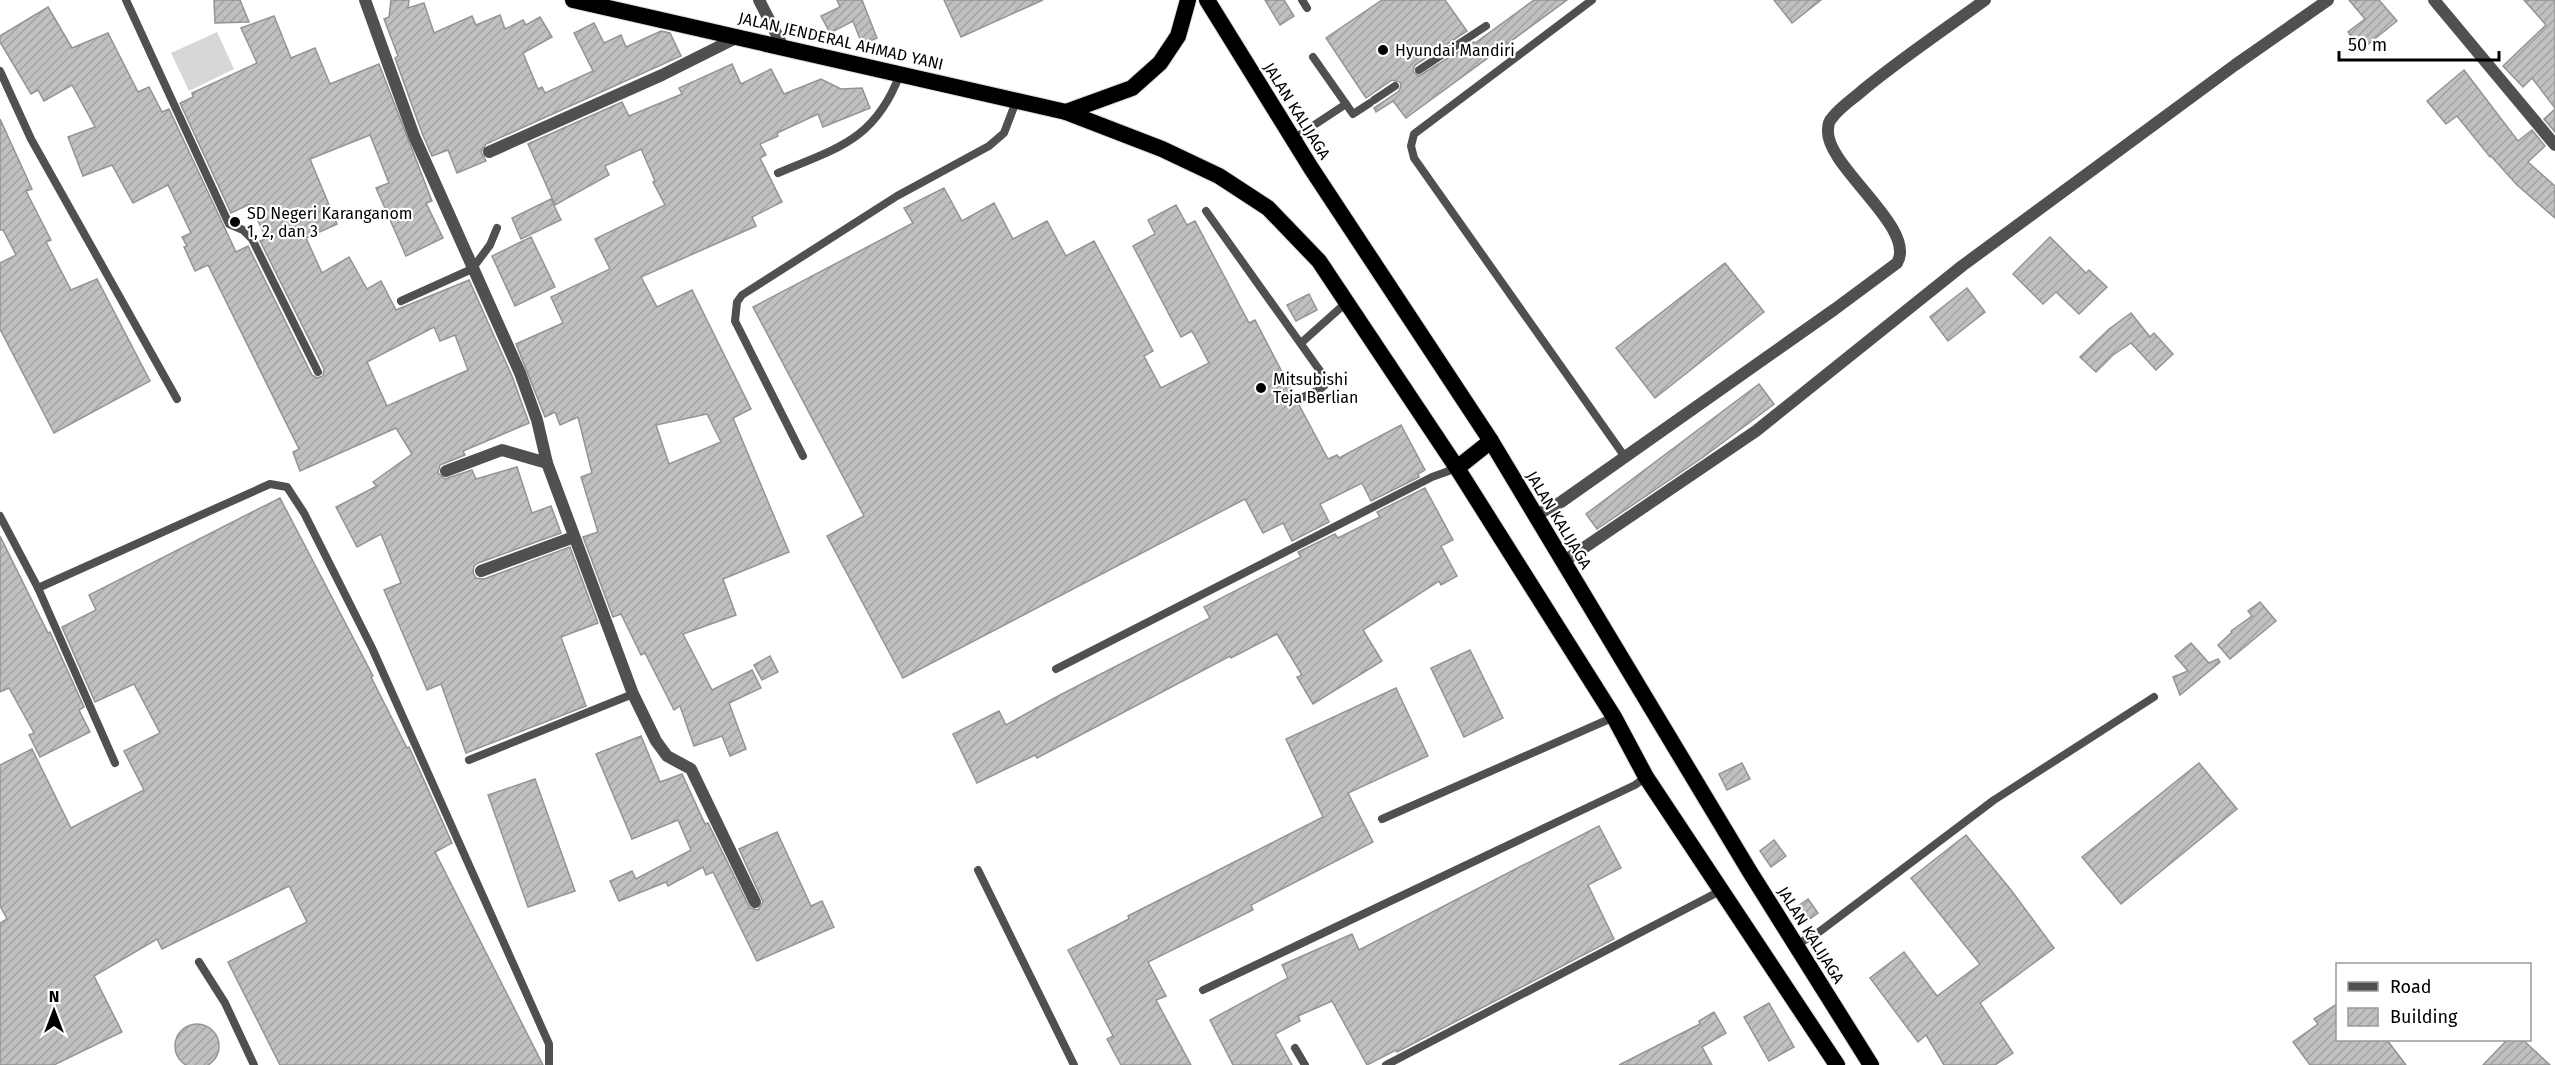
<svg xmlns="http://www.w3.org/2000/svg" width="2555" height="1065" font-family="'Fira Sans',sans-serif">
  <defs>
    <pattern id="building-hatch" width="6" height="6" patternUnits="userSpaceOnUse" patternTransform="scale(1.5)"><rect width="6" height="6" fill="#c0c0c0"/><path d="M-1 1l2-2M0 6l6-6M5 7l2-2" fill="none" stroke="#a3a3a3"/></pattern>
  </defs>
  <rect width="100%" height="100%" fill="#fff"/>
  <path fill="#d7d7d7" d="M217,32L234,69L189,91L171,53Z"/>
  <g fill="url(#building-hatch)" stroke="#949494" stroke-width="1.5" fill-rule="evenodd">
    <path d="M214,0H240L249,22L215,23Z"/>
    <path d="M391,0H409L408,8L424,3L434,33L472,16L476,25L500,15L505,29L523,20L526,25L540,17L552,37L523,53L538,89L542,87L545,93L593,71L574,33L594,23L604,43L621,35L626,47L661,31L670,33L681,56L486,144L481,152L486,161L457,173L448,150L432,156L422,133L395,58L398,56L384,19L389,17Z"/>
    <path d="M837,0H862L877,38L862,44L853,21L830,33L821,16L840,7Z"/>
    <path d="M944,0H1043L961,37Z"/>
    <path d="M1265,0H1284L1294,16L1280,25Z"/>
    <path d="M1382,0H1445L1467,31L1415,65L1413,71L1419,76L1474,42L1475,43L1534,0H1567L1406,118L1393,101L1376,112L1374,108L1399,91L1401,86L1400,82L1392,80L1366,98L1326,38Z"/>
    <path d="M1774,0H1821L1792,23Z"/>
    <path d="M2349,0H2379L2397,21L2361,50L2348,32L2365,19Z"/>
    <path d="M2524,0H2555V108L2532,78L2523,87L2503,66L2546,25Z"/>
    <path d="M48,7L72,48L108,33L138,92L149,87L162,112L169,109L236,252L248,246L312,375L317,378L323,376L324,369L260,241L266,238L250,204L231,213L180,103L193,97L192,93L257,63L241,28L274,16L291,58L315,48L330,84L379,64L432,201L426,203L443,238L406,256L376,188L389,183L370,135L310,159L337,224L306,238L322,273L349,257L367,289L381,281L396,310L469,280L512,376L529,423L463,451L465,455L440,465L438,473L445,479L472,470L476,479L517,467L532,513L551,506L561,533L478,563L474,566L473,573L476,578L484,579L570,547L598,623L561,637L586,706L466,753L441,684L427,690L384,590L401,583L381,534L357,547L336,507L377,486L373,482L412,454L396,428L300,471L293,452L299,449L208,265L195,271L184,247L187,246L182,237L191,233L168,185L133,203L112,165L83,176L68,137L95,127L72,85L44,101L38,90L31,94L0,42V36ZM434,327L440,341L455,335L468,370L387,406L367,362Z"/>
    <path d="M732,64L741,84L771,69L784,94L821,79L841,89L862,88L870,108L823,127L818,114L777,133L778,136L760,144L766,155L760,158L782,202L752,217L756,226L641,277L657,307L692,290L751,409L733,418L789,552L723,579L736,615L683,634L712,690L752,670L761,688L729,703L746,749L730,756L722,736L694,746L680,706L674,710L645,653L641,655L621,614L613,617L583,537L598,532L581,477L592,473L578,417L560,425L555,412L545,417L516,344L563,323L551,297L610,269L595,239L665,205L653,182L655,181L641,149L605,166L609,175L555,205L528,144L622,102L629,116L682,94L679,88ZM707,414L721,442L669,464L656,425Z"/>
    <path d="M2464,70L2518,141L2532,130L2545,146L2528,162L2555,186V218L2517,185L2491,156L2490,157L2457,116L2446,124L2427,101Z"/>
    <path d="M2555,109V132L2544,119Z"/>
    <path d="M0,119L32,189L26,191L51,240L46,242L71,290L97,279L150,381L54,433L0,329V263L16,255L3,230H0Z"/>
    <path d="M944,188L962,221L994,203L1013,239L1047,221L1066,256L1094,241L1153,351L1144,356L1161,388L1209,363L1192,331L1181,337L1133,246L1155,234L1148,220L1176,205L1187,225L1195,221L1249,323L1255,320L1294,395L1293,402L1299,405L1328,459L1337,455L1339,458L1401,425L1425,470L1418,474L1419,477L1371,501L1362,483L1320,504L1329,522L1292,541L1283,523L1263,533L1245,499L903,678L827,536L864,516L753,307L913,223L904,208Z"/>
    <path d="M551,199L561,220L521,239L512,218Z"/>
    <path d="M531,237L555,287L515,306L492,256Z"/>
    <path d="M2050,237L2086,273L2089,270L2107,287L2079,314L2056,292L2043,304L2013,274Z"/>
    <path d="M1725,263L1764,312L1655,398L1616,348Z"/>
    <path d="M1967,288L1985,312L1948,341L1930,317Z"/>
    <path d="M1309,294L1317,310L1296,321L1287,305Z"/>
    <path d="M2131,313L2150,337L2154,333L2173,354L2156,370L2131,343L2113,355L2096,372L2080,357L2109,329Z"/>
    <path d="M1759,384L1774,404L1702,458L1597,529L1586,514Z"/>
    <path d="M1425,488L1453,540L1441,546L1457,576L1441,585L1439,581L1363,630L1382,661L1313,704L1297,677L1302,675L1277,634L1231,658L1230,656L1037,758L1035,755L977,783L953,734L999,711L1006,725L1060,695L1210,618L1204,607L1301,557L1298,552L1335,534L1338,538L1380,517L1377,512Z"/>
    <path d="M280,498L373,676L371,677L407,748L409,747L452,843L435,852L543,1065H280L228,962L307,922L289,886L162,949L157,939L94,976L122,1032L54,1065H0V923L7,919L0,906V765L32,749L71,828L144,790L124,751L160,733L134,684L95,702L62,627L96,610L89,595Z"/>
    <path d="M0,536L48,633L50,632L84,707L79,710L90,732L40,757L29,735L34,733L9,688L0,692Z"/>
    <path d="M2260,602L2276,621L2230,659L2218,645L2232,632L2231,631L2252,616L2248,611Z"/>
    <path d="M2191,643L2209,663L2218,659L2220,662L2180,695L2173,677L2188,671L2175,656Z"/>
    <path d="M1470,650L1503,718L1464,737L1431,668Z"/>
    <path d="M770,656L778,672L762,680L754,665Z"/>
    <path d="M1396,688L1428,756L1348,793L1373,842L1251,905L1253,910L1148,962L1166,996L1156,1000L1191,1065H1121L1107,1039L1113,1036L1068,950L1129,919L1128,916L1323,817L1286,739Z"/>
    <path d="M641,736L660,782L682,774L705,824L708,823L750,908L758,910L763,902L739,849L777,832L811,906L822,901L834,927L757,961L713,872L706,875L703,867L668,886L666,882L619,901L610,881L632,871L636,879L691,850L678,820L632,839L596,754Z"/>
    <path d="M1742,763L1750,779L1727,790L1719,774Z"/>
    <path d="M2199,763L2237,809L2121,904L2082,857Z"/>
    <path d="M535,779L575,891L528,907L488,795Z"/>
    <path d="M1599,826L1621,868L1588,885L1614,939L1397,1052L1396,1050L1367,1065L1332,1001L1298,1016L1300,1021L1275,1034L1292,1065H1233L1210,1020L1288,978L1282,965L1352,934L1359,950Z"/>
    <path d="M1966,835L2011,890L2054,948L1980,1003L2013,1053L1995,1065H1944L1926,1035L1918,1042L1870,978L1904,952L1937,996L1980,964L1911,878Z"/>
    <path d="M1774,840L1786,856L1771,867L1760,851Z"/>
    <path d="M1808,899L1818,913L1801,925L1791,911Z"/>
    <path d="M1769,1003L1794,1047L1769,1061L1744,1017Z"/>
    <path d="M2337,1004V1040H2387L2406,1065H2310L2293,1042L2318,1024L2314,1019Z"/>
    <path d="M1714,1012L1726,1033L1702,1047L1712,1065H1619L1700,1024L1699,1021Z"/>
    <circle cx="197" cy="1046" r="22"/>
    <path d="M2507,1040H2523L2550,1065H2483Z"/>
  </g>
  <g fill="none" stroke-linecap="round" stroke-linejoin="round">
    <defs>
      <g id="trunk">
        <path d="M573,0L1066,112L1162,149L1219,176L1268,208L1319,261L1457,468L1614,717L1646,777L1837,1065"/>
        <path d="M1207,0L1311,168L1491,441L1750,872L1871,1065"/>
        <path d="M1066,112L1132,88L1160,63L1178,36L1188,0"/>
        <path d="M1457,468L1491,441"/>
      </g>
    </defs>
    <use href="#trunk" stroke="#dbdbdb" stroke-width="18"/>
    <g stroke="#505050" stroke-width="8">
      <path d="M126,0L229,224L243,230L252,239L318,372"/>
      <path d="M1302,0L1307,8"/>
      <path d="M1592,0L1414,134L1411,146L1414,158L1625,457"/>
      <path d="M1313,57L1353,114L1370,103"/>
      <path d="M1419,70L1486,26"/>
      <path d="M0,71L31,139L177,399"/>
      <path d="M1374,100L1395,86"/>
      <path d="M1293,139L1346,104"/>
      <path d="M778,173C838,148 875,140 900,74"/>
      <path d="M1206,211L1323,375L1325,385L1319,390L1299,399"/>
      <path d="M401,301L472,269L490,245L497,228"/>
      <path d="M1301,343L1347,302"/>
      <path d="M803,456L735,321L737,302L742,295L897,196L989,146L1004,133L1017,99"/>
      <path d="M0,516L38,588L115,763"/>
      <path d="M38,588L270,484L287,487L304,513L372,648L549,1044V1065"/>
      <path d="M1056,669L1432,477L1457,468"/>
      <path d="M469,760L633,694"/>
      <path d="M1382,819L1614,717"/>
      <path d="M978,870L1074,1065"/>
      <path d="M1796,945L1819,932L1994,800L2154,697"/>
      <path d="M199,962L225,1003L254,1065"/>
      <path d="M1203,990L1635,785L1646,777"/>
      <path d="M1295,1048L1305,1065"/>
      <path d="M1386,1065L1722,890"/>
    </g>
    <g stroke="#505050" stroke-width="12">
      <path d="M365,0L414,136L520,373L537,420L547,463L633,694L656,741L667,756L691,769L755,902"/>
      <path d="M759,0L783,47"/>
      <path d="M2434,0L2555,145"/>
      <path d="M489,152L662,75L738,37"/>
      <path d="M446,471L502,450L547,463"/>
      <path d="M1536,515L1561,502L1835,309L1897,263C1918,228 1825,166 1828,130C1828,126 1829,121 1832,118C1840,107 1853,99 1863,90C1902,58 1944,30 1985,0"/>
      <path d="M1563,562L1756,431L1962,266L2235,65L2328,0"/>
      <path d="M481,571L574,537"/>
    </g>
    <use href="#trunk" stroke="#000" stroke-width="16"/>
  </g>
  <g fill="#000" stroke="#fff" stroke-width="2">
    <circle cx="1383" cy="50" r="6"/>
    <circle cx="235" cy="222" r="6"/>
    <circle cx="1261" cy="388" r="6"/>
  </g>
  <g text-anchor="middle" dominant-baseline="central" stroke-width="4.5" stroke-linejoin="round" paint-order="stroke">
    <g font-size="16" fill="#000" stroke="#fff">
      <text transform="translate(841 41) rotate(13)">JALAN JENDERAL AHMAD YANI</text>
      <text transform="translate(1297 111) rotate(58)">JALAN KALIJAGA</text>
      <text transform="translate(1559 520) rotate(59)">JALAN KALIJAGA</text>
      <text transform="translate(1811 935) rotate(58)">JALAN KALIJAGA</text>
    </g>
    <g font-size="16" fill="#000" stroke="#fff" text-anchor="start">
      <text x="1395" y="50">Hyundai Mandiri</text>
      <text x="247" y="213">SD Negeri Karanganom<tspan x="247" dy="18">1, 2, dan 3</tspan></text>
      <text x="1273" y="379">Mitsubishi<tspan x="1273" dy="18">Teja Berlian</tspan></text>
    </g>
  </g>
  <rect x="2336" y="963" width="195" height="78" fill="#ffffff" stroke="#999999" stroke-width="1.5"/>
  <rect x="2348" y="982" width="30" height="9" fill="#505050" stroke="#999999" stroke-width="1.5"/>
  <text x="2390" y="993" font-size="18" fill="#000000">Road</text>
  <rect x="2348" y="1008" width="30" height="18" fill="url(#building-hatch)" stroke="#999999" stroke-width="1.5"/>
  <text x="2390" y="1023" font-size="18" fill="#000000">Building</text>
  <g transform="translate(54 1011)" stroke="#ffffff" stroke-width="4.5" paint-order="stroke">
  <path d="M0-4.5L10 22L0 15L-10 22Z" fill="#000000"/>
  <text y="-9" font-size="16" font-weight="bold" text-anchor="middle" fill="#000000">N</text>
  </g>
  <path d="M2339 51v9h160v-9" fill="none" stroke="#000000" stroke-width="3"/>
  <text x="2348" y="51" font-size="18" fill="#000000" stroke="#ffffff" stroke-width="4.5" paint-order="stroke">50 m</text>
</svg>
